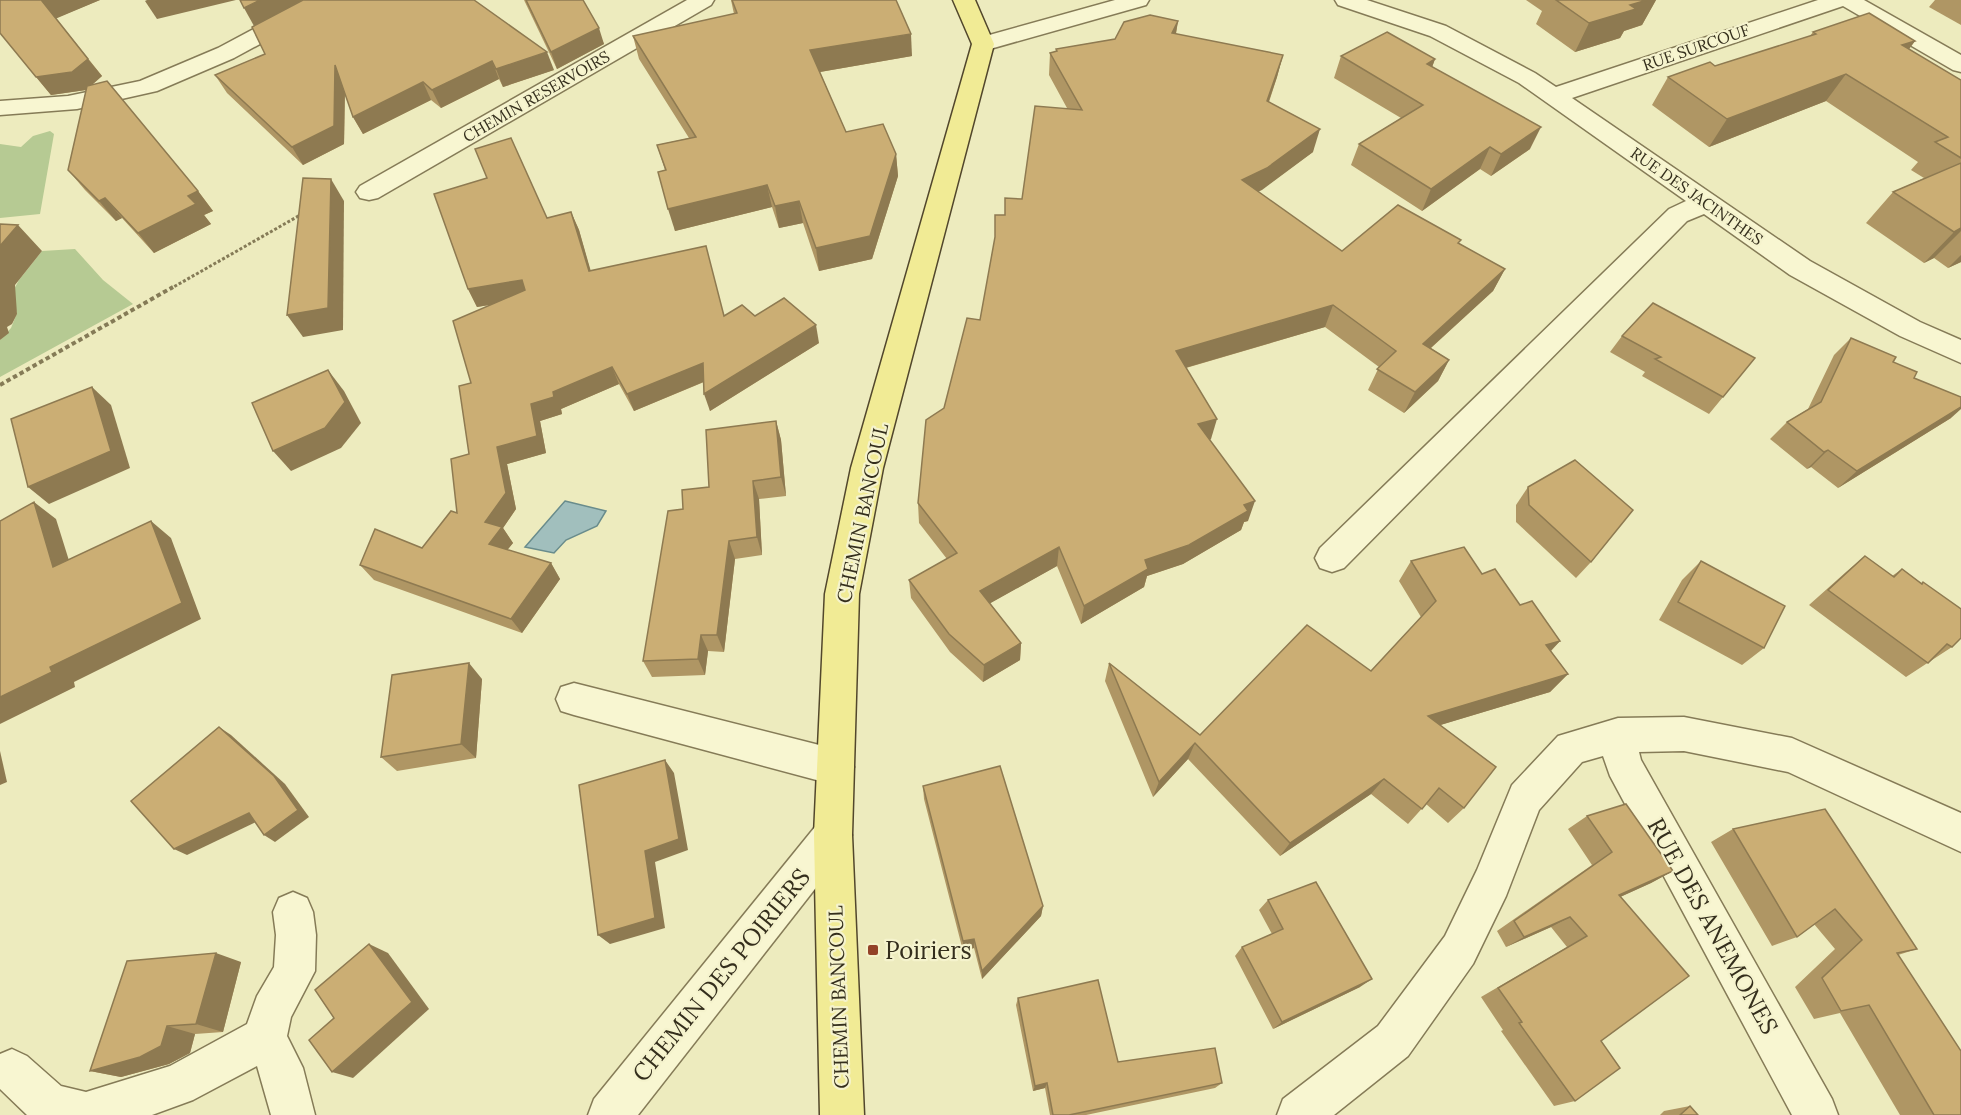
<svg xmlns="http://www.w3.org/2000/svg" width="1961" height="1115" font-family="Lora,serif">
  <rect width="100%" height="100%" fill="#edebbe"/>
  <g fill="#b6ca93">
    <path d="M50,131L54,134L40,214L0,218V144L21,147L33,136Z"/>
    <path d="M75,249L103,280L133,304L0,377V340L11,328L17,313L11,295L19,280L42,251Z"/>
  </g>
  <path fill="#a1bfbd" stroke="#698c8c" stroke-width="1.5" d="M565,501L606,511L597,526L566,540L554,553L525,547Z"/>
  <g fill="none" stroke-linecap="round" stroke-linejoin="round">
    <defs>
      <g id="minor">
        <path d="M308,0H335L332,5L234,58L157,91L77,109L0,115V101L68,96L140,81L218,48Z"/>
        <path d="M687,0H714L711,5L378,198L369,200L360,198L356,192L360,186Z"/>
        <path d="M1115,0H1149L1146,5L983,51L975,49L972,44L975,39Z"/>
        <path d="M1335,0H1367L1446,26L1535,73L1556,87L1818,0H1864L1961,55V72L1953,70L1843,6L1572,98L1810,261L1920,322L1961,340V363L1900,336L1790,275L1704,214L1687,221L1344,568L1332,572L1320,568L1315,558L1320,548L1669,209L1686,201L1519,83L1430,36L1338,5Z"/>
        <path d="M574,683L835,749L848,755L854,767L848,779L835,785L574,715L561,711L556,699L561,687Z"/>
        <path d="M1684,717L1792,738L1961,813V852L1788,772L1684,751L1639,752L1641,760L1832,1099L1838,1115H1792L1610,776L1603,756L1582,762L1539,810L1506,896L1473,964L1408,1056L1334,1115H1277L1283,1099L1378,1026L1445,936L1477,870L1512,785L1558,736L1618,718Z"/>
        <path d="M833,816L847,822L852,835L847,848L638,1115H588L594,1099L819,822Z"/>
        <path d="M293,892L307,898L313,912L316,935L315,971L291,1017L287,1036L303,1068L315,1115H271L257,1066L193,1100L152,1115H27L0,1089V1054L12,1049L27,1056L61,1086L86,1092L170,1066L247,1024L257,996L274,967L276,935L273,912L279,898Z"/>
      </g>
      <path id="major" d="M953,0H975L994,44L883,468L859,594L852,835L864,1115H820L814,835L825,594L851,468L972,44Z"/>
    </defs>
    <use href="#minor" stroke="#857b57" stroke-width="3"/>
    <use href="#major" stroke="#52472c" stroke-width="3"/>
    <path stroke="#857b57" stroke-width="3" stroke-dasharray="3 2" stroke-linecap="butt" d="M170,289L302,214"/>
    <path stroke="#857b57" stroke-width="4" stroke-dasharray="4.5 3" stroke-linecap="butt" d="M0,385L173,287"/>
    <use href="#minor" fill="#f8f6d1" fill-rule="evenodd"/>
    <use href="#major" fill="#f1eb95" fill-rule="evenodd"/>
  </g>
  <g fill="#af9664">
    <path d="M0,0H100L56,18L102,76L93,84L198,191L213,211L204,215L211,224L154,253L122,218L116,221L85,190L68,170L86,90L51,95L0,33Z"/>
    <path d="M524,0H583L604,44L557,69Z"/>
    <path d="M731,0L912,56L820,72L846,132L896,154L898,176L872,259L819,271L803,223L779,228L772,207L675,231L665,170L657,145L689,138L639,59L633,36L734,14Z"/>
    <path d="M1526,0H1656L1642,25L1624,31L1620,38L1575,52L1536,24L1542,11Z"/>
    <path d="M1935,0H1961V25L1929,7Z"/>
    <path d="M1178,21L1176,34L1283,55L1277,77L1269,102L1313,152L1258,192L1342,251L1460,244L1505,269L1493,291L1431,348L1449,360L1438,381L1404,413L1368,390L1379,367L1325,327L1186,368L1211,439L1210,440L1248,521L1244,522L1241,530L1183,564L1147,576L1144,587L1081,624L1057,566L990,603L1021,643L1020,660L983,682L950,652L911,598L909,580L947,559L919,523L918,503L944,408L980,320L1022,199L1067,108L1049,75L1050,53L1056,52V49L1115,39Z"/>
    <path d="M254,26L554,70L503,87L499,79L441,108L431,100L363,134L353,117L345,93L344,144L303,165L227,93L215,75L265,54Z"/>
    <path d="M1813,32L1915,41L1909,49L1961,81V262L1948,268L1934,258L1924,263L1866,223L1893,192L1924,178L1911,170L1918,162L1826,101L1709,147L1652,105L1668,77L1715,66L1810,36Z"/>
    <path d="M1341,56L1435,59L1432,67L1530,149L1491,176L1480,169L1422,211L1351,165L1359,144L1401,118L1334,78Z"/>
    <path d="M571,212L579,230L590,270L724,315L755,316L819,343L710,411L704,382L634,411L619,384L561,409L562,414L540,421L546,453L507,464L516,509L503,528L513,543L507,550L551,563L560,579L522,633L374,580L360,565L422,548L457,513L469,454L471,383L489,305L477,307L468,289L547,218Z"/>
    <path d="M1653,303L1723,397L1709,414L1642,376L1645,372L1610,352L1622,336Z"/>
    <path d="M1851,338L1893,362L1914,378L1951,418L1838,488L1811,467L1807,469L1770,439L1787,422L1808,409L1834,355Z"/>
    <path d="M776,421L781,440L786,496L759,499L762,555L735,559L724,652L708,651L705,675L652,677L643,661L683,509L709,487Z"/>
    <path d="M1528,487L1591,562L1576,578L1516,522V505Z"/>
    <path d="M1865,556L1892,576L1902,569L1921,583L1923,582L1952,647L1906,677L1809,605L1846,572Z"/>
    <path d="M1411,561L1482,574L1560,641L1551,651L1568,674L1550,692L1440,725L1464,808L1448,823L1426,804L1408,824L1371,794L1280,856L1188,759L1153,797L1105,681L1109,663L1200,735L1371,671L1421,617L1399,581Z"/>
    <path d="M1701,561L1764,648L1742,665L1659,620L1682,580Z"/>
    <path d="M482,679L476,758L397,771L381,757Z"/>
    <path d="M923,786L1043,906L1041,916L982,979L974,948L963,951L924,799Z"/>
    <path d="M1587,816L1673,871L1651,883L1620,897L1601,1041L1575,1101L1554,1106L1501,1031L1503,1030L1481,997L1567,947L1551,927L1506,947L1497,931L1592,865L1568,829Z"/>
    <path d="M1733,829L1917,949L1898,955L1961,1115H1900L1840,1013L1814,1019L1795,987L1835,949L1814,924L1797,937L1772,946L1711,842Z"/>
    <path d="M1268,900L1360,987L1273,1029L1235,956L1242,947L1272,934L1259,910Z"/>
    <path d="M241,962L223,1032L195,1034L190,1053L169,1064L121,1077L90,1071Z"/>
    <path d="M1018,998L1118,1062L1222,1083L1215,1088L1086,1115H1050L1045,1088L1033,1091L1016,1005Z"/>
    <path d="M1690,1106L1698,1115H1660L1664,1111Z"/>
  </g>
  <g fill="#8e7a51">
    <path d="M44,0H100L55,19L42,1Z"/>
    <path d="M147,0H236L157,19L145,1Z"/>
    <path d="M260,0H303L254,26L244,8Z"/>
    <path d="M1647,0H1656L1642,25L1624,31L1620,38L1575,52L1589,23L1630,5Z"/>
    <path d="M1178,21L1174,44L1172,33Z"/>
    <path d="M599,28L604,44L557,69L551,52Z"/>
    <path d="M911,34L912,56L814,73L810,50Z"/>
    <path d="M1915,41L1894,69L1902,45Z"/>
    <path d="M547,52L554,70L503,87L496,69Z"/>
    <path d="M1283,55L1277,77L1261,124L1267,101Z"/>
    <path d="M88,59L102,76L86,90L51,95L36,77Z"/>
    <path d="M1435,59L1427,81V64Z"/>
    <path d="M492,61L499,79L441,108L432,90Z"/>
    <path d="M335,65L345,83L344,144L303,165L292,147Z"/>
    <path d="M1846,74L1826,101L1709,147L1727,119Z"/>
    <path d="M423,82L431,100L363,134L353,117Z"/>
    <path d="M1541,127L1530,149L1491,176L1501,154Z"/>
    <path d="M1320,129L1313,152L1262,190L1236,202L1242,180Z"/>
    <path d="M1490,147L1480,169L1422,211L1431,189Z"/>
    <path d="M896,154L898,176L872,259L819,271L816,248Z"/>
    <path d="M331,179L344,201L343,330L303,337L287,315Z"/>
    <path d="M767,185L772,207L675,231L668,209Z"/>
    <path d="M198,191L213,211L204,215L211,224L154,253L138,233L188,196Z"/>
    <path d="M105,198L122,218L116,221L99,201Z"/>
    <path d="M799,201L803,223L779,228L775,206Z"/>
    <path d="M571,212L579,230L596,289L589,271Z"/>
    <path d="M18,225L42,251L15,285L17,314L12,324L7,327L9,333L0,340V245Z"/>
    <path d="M1961,228V231L1934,258L1924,263L1954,232Z"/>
    <path d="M1961,255V262L1948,268Z"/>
    <path d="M1505,269L1493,291L1412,365L1423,344Z"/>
    <path d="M522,280L530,298L477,307L468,289Z"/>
    <path d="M1333,305L1325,327L1171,372L1176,351Z"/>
    <path d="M816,325L819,343L710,411L704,394Z"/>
    <path d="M1449,360L1438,381L1404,413L1415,392Z"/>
    <path d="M703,363L708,380L634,411L627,394Z"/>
    <path d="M612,367L619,384L561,409L562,414L540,421L546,453L507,464L516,509L503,528L513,543L500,559L489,544L485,522L497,447L531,404L553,392Z"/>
    <path d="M328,370L344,391L361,423L341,448L291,471L273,451Z"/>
    <path d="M92,387L111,405L130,468L49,504L28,487Z"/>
    <path d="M1961,407V409L1951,418L1838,488L1857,471Z"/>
    <path d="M1217,419L1211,439L1193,444L1198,424Z"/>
    <path d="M776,421L781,440L786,496L781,477Z"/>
    <path d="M1828,450L1811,467L1807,469L1824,452Z"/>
    <path d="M753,481L759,499L762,555L757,537Z"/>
    <path d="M1255,501L1248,521L1244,522L1241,530L1183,564L1147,576L1144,587L1081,624L1084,606L1145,560L1244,505Z"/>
    <path d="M34,502L56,519L76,583L53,567Z"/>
    <path d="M151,521L171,538L201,619L74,682L75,687L0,724V697L50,667Z"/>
    <path d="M729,541L735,559L724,652L717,635Z"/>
    <path d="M1059,547L1057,566L980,609V591Z"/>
    <path d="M551,563L560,579L522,633L511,619Z"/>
    <path d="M701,635L708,651L705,675L698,659Z"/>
    <path d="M1560,641L1543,659L1546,645Z"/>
    <path d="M1021,643L1020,660L983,682L984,665Z"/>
    <path d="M469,663L482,679L476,758L461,744Z"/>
    <path d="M1568,674L1550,692L1414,733L1428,716Z"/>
    <path d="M219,727L231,735L285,784L309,817L275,842L264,835Z"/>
    <path d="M1195,743L1188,759L1153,797L1159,782Z"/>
    <path d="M0,751L7,782L0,785Z"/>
    <path d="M665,760L674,773L688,850L655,862L665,928L610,944L598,935L645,851Z"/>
    <path d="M1384,779L1371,794L1280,856L1290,843Z"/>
    <path d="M249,813L260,820L187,855L174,849Z"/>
    <path d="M1673,871L1651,883L1598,907L1619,895Z"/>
    <path d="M1043,906L1041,916L982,979V971Z"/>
    <path d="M1570,917L1551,927L1506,947L1524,937Z"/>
    <path d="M974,939V948L963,951V941Z"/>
    <path d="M369,944L388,953L429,1009L353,1078L332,1072Z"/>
    <path d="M216,953L241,962L223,1032L196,1024Z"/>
    <path d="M1372,979L1360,987L1273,1029L1282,1022Z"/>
    <path d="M167,1026L195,1034L190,1053L169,1064L121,1077L90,1071Z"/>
    <path d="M1047,1083L1045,1088L1033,1091L1035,1086Z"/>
  </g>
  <g fill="#cbae74" stroke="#8e7a51" stroke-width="1.5">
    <path d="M0,0H44L42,1L88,59L72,72L36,77L0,33Z"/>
    <path d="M240,0H260L244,8Z"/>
    <path d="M303,0H474L547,52L496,69L492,61L432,90L423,82L353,117L335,65L334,126L292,147L215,75L265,54L252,27Z"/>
    <path d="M526,0H583L599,28L551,52Z"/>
    <path d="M732,0H896L911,34L810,50L846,132L883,124L896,154L870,236L816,248L799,201L775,206L767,185L668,209L658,172L666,170L657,145L696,137L633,36L737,13Z"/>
    <path d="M1556,0H1647L1630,5L1636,9L1589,23Z"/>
    <path d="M1869,13L1915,41L1902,45L1961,80V158L1935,142L1948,137L1846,74L1727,119L1668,77L1710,62L1715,66L1816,34L1813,32Z"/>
    <path d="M1150,15L1178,21L1172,33L1283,55L1267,101L1320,129L1267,168L1242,180L1342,251L1398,205L1461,240L1458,243L1505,269L1423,344L1449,360L1415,392L1377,369L1396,351L1333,305L1176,351L1217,419L1198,424L1255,501L1244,505L1248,511L1189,545L1145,560L1148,569L1084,606L1059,547L980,591L1021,643L984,665L949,634L909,580L957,553L918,503L926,420L944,408L967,318L980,320L995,237V215H1005V198L1022,199L1035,106L1082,110L1050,53L1057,51L1056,49L1115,39L1124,22Z"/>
    <path d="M1387,32L1435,59L1427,64L1541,127L1501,154L1490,147L1431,189L1359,144L1423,105L1341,56Z"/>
    <path d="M107,81L198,191L188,196L196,204L138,233L105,198L99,201L68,170L87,86Z"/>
    <path d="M511,138L547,218L571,212L589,271L706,246L724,316L742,305L755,316L784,298L816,325L704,394L703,363L627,394L612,367L553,392L554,397L531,404L537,436L497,447L506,493L485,522L502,527L489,544L551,563L511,619L360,565L375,529L422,548L451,511L457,513L451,459L469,454L459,386L471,383L453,321L525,290L522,280L468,289L434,194L487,178L475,149Z"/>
    <path d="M1961,163V228L1954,232L1893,192Z"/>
    <path d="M303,178L331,179L328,308L287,315Z"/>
    <path d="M0,224L18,225L0,246Z"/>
    <path d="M1653,303L1755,358L1723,397L1655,359L1661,357L1622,336Z"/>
    <path d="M1851,338L1896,357L1893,362L1917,372L1914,378L1961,397V407L1857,471L1828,450L1824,452L1787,422L1821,402Z"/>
    <path d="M328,370L345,402L325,428L273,451L252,403Z"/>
    <path d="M92,387L111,451L28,487L11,419Z"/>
    <path d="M776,421L781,477L753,481L757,537L729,541L717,635H701L698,659L643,661L668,511L683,509L682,490L709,487L706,430Z"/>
    <path d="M1575,460L1633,510L1591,562L1529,505L1528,487Z"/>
    <path d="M34,502L53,567L151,521L182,603L50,667L52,672L0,697V521Z"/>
    <path d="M1464,547L1482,574L1495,569L1520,605L1532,601L1560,641L1546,645L1568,674L1428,716L1496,767L1464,808L1439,788L1422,809L1384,779L1290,843L1195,743L1159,782L1109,663L1200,735L1307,625L1371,671L1436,601L1411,561Z"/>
    <path d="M1865,556L1894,577L1902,569L1922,584L1923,582L1961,609V638L1952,647L1947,644L1928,663L1828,590Z"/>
    <path d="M1701,561L1785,606L1764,648L1678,602Z"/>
    <path d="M469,663L461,744L381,757L392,675Z"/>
    <path d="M219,727L274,776L298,810L264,835L249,813L174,849L131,801Z"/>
    <path d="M665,760L679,839L645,851L655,918L598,935L579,785Z"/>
    <path d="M1000,766L1043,906L982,971L974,939L963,941L923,786Z"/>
    <path d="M1626,804L1673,871L1619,895L1689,976L1601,1041L1620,1068L1575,1101L1519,1023L1522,1022L1498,988L1587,936L1570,917L1524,937L1514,921L1612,852L1587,816Z"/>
    <path d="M1825,809L1917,949L1897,953L1961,1051V1115H1934L1869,1005L1841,1011L1822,978L1862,940L1835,909L1797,937L1733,829Z"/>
    <path d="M1316,882L1372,979L1282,1022L1242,947L1283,929L1268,900Z"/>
    <path d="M369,944L412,1002L332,1072L309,1040L334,1018L315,990Z"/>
    <path d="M216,953L196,1024L167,1026L161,1046L140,1057L90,1071L127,961Z"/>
    <path d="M1098,980L1118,1062L1215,1048L1222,1083L1069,1115H1053L1047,1083L1035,1086L1018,998Z"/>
    <path d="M1690,1106L1698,1115H1680Z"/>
  </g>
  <rect fill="#934228" stroke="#f5f3cd" stroke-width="2" x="867" y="944" width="12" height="12" rx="3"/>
  <g text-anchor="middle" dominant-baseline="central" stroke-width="4.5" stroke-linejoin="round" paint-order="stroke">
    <g font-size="16" fill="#342e1c" stroke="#f5f3cd">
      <text transform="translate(1696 47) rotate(-19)">RUE SURCOUF</text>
      <text transform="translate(536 96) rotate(-30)">CHEMIN RESERVOIRS</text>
      <text transform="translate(1697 196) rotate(35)">RUE DES JACINTHES</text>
    </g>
    <g font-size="20" fill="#342e1c" stroke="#f5f3cd">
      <text transform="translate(862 513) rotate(-78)">CHEMIN BANCOUL</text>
      <text transform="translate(838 997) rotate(-92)">CHEMIN BANCOUL</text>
    </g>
    <g font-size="24" fill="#342e1c" stroke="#f5f3cd">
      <text transform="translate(1713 926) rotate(61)">RUE DES ANEMONES</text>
      <text transform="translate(721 975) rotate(-51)">CHEMIN DES POIRIERS</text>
    </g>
    <g font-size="24" fill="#342e1c" stroke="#f5f3cd" text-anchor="start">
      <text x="885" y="950">Poiriers</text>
    </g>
  </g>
</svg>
